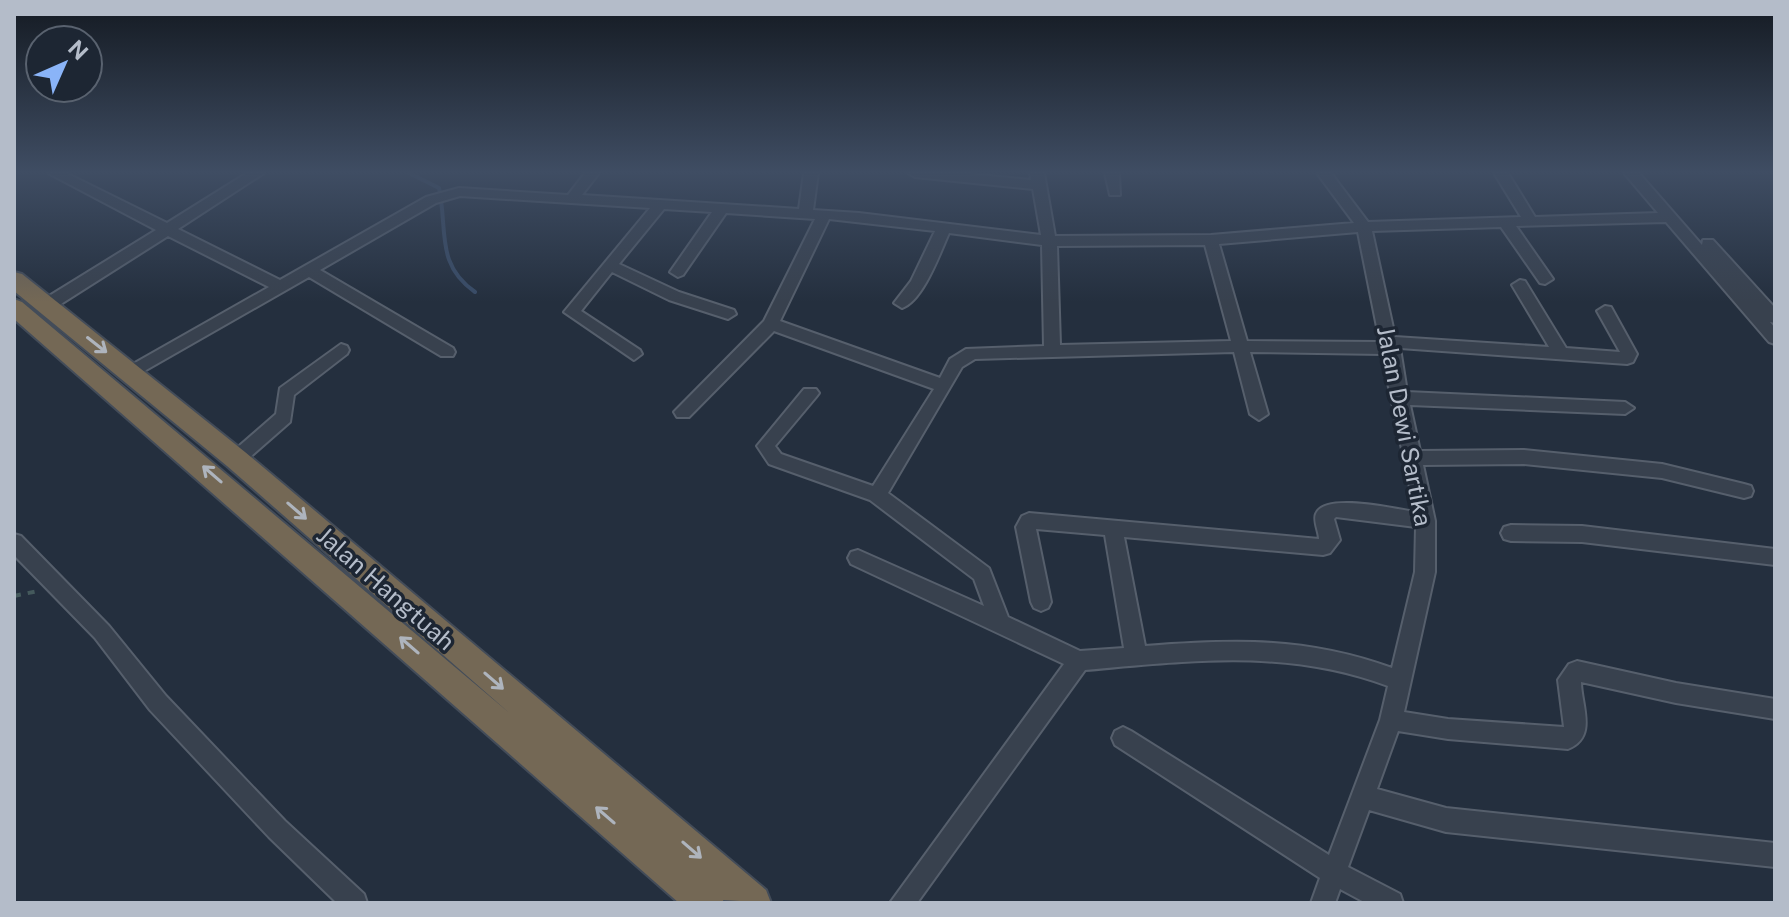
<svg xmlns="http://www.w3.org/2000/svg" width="1789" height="917" font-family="'Public Sans',sans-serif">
  <rect width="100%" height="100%" fill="#242f3e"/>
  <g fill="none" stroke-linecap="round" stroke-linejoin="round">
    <path stroke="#394c67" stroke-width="4" d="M409,173L439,188C448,230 435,264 475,292"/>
    <defs>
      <g id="minor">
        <path d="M48,173H66L167,223L247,173H264L178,229L280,280L426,197L459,188L568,195L585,173H599L582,195L799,209L804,173H818L813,210L859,213L1041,235L1033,189L915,177L908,173H960L1031,180L1030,173H1044L1055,236L1211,235L1354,223L1317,173H1331L1368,222L1521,217L1494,173H1508L1535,217L1658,213L1624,173H1639L1702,245L1703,240H1713L1775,308V323L1770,322L1775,328V344L1769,342L1666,222L1516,226L1553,279L1545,284L1540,283L1501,227L1372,231L1395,337L1549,347L1512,285L1520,280L1525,281L1566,348L1620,352L1597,311L1605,306L1611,307L1637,354L1633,362L1627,364L1400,348L1407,392L1625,402L1634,408L1625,414L1410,405L1420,451L1524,450L1662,464L1744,484L1751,486L1753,491L1751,496L1744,498L1662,478L1524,464L1423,465L1435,521V572L1404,712L1448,719L1564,727L1558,680L1569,664L1577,661L1676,683L1775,699V719L1676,703L1581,682C1581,705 1598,737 1568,749L1448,739L1398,731L1377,789L1446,808L1775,843V867L1446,832L1369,810L1348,867L1400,894L1403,903H1366L1340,889L1335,903H1311L1320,878L1115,745L1112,738L1115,731L1123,727L1131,731L1329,855L1380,720L1388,686C1286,648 1190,661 1085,670L917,903H890L1064,664L851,564L848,558L851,552L858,550L984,606L974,579L870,500L769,464L757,446L804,389H816L819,393L816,397L775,446L781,454L873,486L934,389L774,331L689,417H677L674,412L764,321L815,219L726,213L683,275L678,277L670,272L712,212L664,209L619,264L679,292L734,310L736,314L728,319L669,300L612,272L581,311L640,350L642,354L634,360L564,312L650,208L460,196L436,203L320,270L453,348L455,352L453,356H441L309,277L132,378L126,376L124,372L126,368L269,287L168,236L53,309H41L39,305L41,301L156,230ZM829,219L935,231L911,281L894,303L902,308C923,301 940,253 949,233L1042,245L1044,346L966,349L950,359L940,378L780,321ZM1358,232L1380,342L1247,341L1219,244ZM1205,245L1231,341L1060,345L1057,246ZM1234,352L1250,414L1259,420L1268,414L1250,352L1382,354L1403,454L1401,458L1405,463L1415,512C1395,509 1324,492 1316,514C1313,520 1319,532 1319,539L1029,513L1022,516L1016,527L1031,602L1034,608L1041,611L1048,608L1051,602L1036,529L1105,535L1124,648L1080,651L1008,617L989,568L888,493L962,367L975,359ZM1336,517L1416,527L1415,572L1392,668C1306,637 1235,639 1145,646L1124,537L1323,555L1330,553L1340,540L1334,519Z"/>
        <path d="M1105,173H1119L1120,195H1110Z"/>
        <path d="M341,344L347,346L349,350L347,354L294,395L290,422L242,464H230L227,459L230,454L276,414L280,388Z"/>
        <path d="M1511,525L1582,526L1775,549V565L1582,542L1511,541L1504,539L1501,533L1504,527Z"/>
        <path d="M14,534L21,536L109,626L166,696L285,821L364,894L367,903H337L269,837L150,710L95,638L14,555Z"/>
      </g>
      <path id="highway" d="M14,272L22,274L245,452L766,890L771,903L723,900L724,903H679L14,319V299L22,302L513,716L227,466L14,291Z"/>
    </defs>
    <use href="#minor" stroke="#565f6c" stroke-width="4"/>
    <use href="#highway" stroke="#434c59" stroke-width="4"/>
    <path stroke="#44595c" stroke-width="4" stroke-dasharray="7 7" stroke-linecap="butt" d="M14,596L38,591"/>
    <use href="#minor" fill="#38414e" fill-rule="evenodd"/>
    <use href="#highway" fill="#746855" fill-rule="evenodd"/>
  </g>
  <defs><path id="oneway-shaft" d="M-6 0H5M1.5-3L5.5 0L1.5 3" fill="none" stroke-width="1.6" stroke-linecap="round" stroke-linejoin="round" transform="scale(2)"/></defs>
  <g stroke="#aeb4bd">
    <use href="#oneway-shaft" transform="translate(97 345) rotate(38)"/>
    <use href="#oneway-shaft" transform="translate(212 474) rotate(-139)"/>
    <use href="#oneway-shaft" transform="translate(297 511) rotate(41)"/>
    <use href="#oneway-shaft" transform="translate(409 645) rotate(-139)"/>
    <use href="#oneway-shaft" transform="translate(494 681) rotate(41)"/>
    <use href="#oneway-shaft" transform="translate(605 815) rotate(-139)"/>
    <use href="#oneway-shaft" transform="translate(692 850) rotate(41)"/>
  </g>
  <linearGradient id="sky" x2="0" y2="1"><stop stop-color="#141a22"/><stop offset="0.57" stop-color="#3f4d63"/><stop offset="1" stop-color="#3f4d63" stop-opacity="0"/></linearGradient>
  <rect width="1789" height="302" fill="url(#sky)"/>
  <g text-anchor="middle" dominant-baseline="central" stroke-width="7" stroke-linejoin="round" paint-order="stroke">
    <g font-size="24" fill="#b4bcc9" stroke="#1d2633">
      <text transform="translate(1405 426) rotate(79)">Jalan Dewi Sartika</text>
      <text transform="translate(386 588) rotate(41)">Jalan Hangtuah</text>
    </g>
  </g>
  <rect width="1789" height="917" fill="none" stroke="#b4bcc9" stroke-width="32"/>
  <g transform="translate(64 64) rotate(45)"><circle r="38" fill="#1d2633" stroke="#59626f" stroke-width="2"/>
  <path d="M0-6L14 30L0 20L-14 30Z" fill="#8ab4f8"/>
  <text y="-12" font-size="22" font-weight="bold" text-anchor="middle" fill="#b4bcc9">N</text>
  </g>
</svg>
